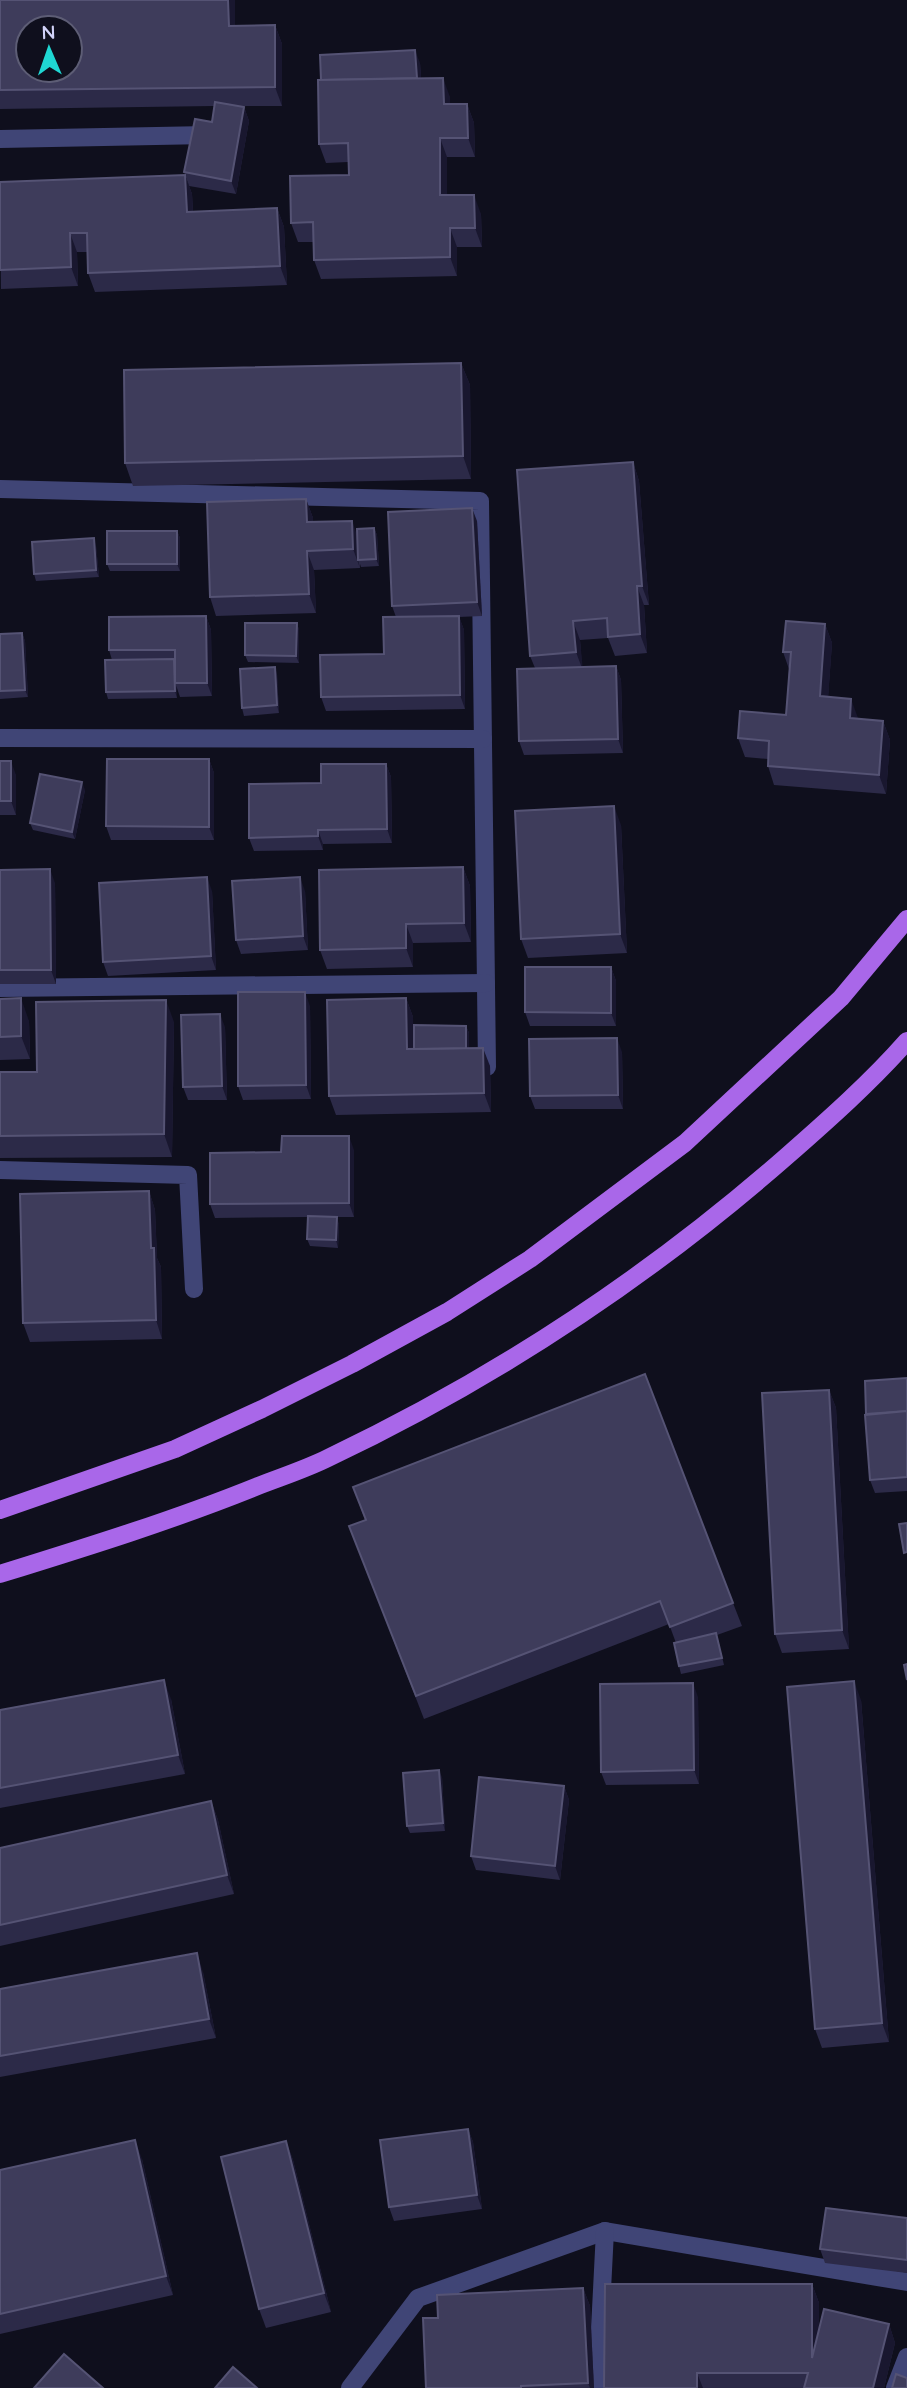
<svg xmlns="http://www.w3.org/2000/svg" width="907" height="2388" font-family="Quicksand,sans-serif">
  <rect width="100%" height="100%" fill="#0f0f1d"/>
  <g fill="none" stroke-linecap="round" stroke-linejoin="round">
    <g stroke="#404576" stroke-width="18">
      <path d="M0,139L208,135"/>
      <path d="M0,489L480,501L487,1067"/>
      <path d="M0,738L483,739"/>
      <path d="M0,988L486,983"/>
      <path d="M0,1170L188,1175L194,1289"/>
      <path d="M350,2388L418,2298L605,2231L907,2282"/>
      <path d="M597,2388L605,2231"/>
      <path d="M895,2388L907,2357"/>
    </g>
    <g stroke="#a967e9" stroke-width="18">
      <path d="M0,1510L175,1449L262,1409L352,1364L447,1312L530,1259L685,1143L841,998L907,919"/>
      <path d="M0,1574C87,1547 174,1520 258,1486C281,1477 306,1469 328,1458C494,1379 649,1277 787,1156C827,1121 872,1081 907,1041"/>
    </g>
  </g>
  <g fill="#2c2a48">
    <path d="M0,0H235V26L275,25L282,44V106H239L244,107L249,121L236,194L189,186L184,172L212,122L214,106L0,109Z"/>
    <path d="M420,63L421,78L450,97V104H467L474,123L475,157H447V195L481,214L482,247H457V276L321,279L314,260V242H298L291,223L349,175L348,162L326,163L319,144Z"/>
    <path d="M185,175L192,194L193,212L277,208L284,227L287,285L95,292L88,273V252H77L78,286L1,289L0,182Z"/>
    <path d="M461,363L470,385L471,479L133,486L125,463Z"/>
    <path d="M633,462L639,481L649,605H644L647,653L615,656L608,638L580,640L582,667L616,666L621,680L623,753L524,755L519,741L535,668L530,656Z"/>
    <path d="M306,499L313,518V522L357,535L374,528L377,535L379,566L361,567L360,564V568L314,570L316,613L216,616L210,597Z"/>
    <path d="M477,521L482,616L459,617L464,630L465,709L326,711L321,697L384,654L396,617L392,606Z"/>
    <path d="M177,531L180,538V571H110L107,564Z"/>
    <path d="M96,546L99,577L36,581L34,574Z"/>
    <path d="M206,616L211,630L212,696L180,697L177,688V698L108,699L106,692L112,660L109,650Z"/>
    <path d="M297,623L299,630V663L248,662L245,655Z"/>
    <path d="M825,624L832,643L828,697L858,719L883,721L890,740L886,794L774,785L768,766V759L745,757L738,738L786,715L789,669L783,652Z"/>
    <path d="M22,633L25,641L28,697L0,699V634Z"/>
    <path d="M277,674L279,713L244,716L242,708Z"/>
    <path d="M209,759L214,773V840H111L106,826Z"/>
    <path d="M0,761L16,775V815H0Z"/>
    <path d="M386,764L391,777L392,843L323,844V850L254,851L249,838L321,783Z"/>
    <path d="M85,790L75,839L33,830L30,823Z"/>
    <path d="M621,825L627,953L528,958L521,939Z"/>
    <path d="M463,867L470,886L471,942L413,943V967L327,969L320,950Z"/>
    <path d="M0,870L55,883L56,984H0Z"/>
    <path d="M212,891L216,970L108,976L103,962Z"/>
    <path d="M305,891L308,950L241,954L236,940Z"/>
    <path d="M611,967L616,981V1026H530L525,1012Z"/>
    <path d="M406,998L413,1017V1049L466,1026L469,1033V1048L490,1066L491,1112L336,1115L329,1096Z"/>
    <path d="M0,999L29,1021L30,1059L0,1060Z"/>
    <path d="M310,1006L311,1099L243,1100L238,1086Z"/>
    <path d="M174,1022L172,1157L0,1158V1072H37Z"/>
    <path d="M225,1027L227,1100H188L183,1087Z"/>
    <path d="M622,1052L623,1109H535L530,1096Z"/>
    <path d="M354,1150V1217H335L339,1224L338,1248L310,1246L307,1239L308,1217L215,1218L210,1204Z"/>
    <path d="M149,1191L155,1210L157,1258L161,1267L162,1339L30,1342L23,1323Z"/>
    <path d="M907,1378V1491L875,1493L870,1480L866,1414Z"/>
    <path d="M829,1390L836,1408L849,1649L782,1653L775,1634Z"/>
    <path d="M353,1487L733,1603L742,1626L717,1635L724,1665L681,1674L679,1666L676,1643L669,1624L424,1719L349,1526L365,1520Z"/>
    <path d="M698,1697L699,1784L606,1785L601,1772Z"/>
    <path d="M171,1699L185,1774L0,1808V1710Z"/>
    <path d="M861,1700L889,2042L822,2048L815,2029Z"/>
    <path d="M442,1777L445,1831L410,1833L407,1826Z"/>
    <path d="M564,1786L569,1800L560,1880L476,1870L471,1856Z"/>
    <path d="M211,1801L218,1820L234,1894L0,1946V1848Z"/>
    <path d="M203,1972L216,2038L0,2077V1989Z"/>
    <path d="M468,2129L473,2142L482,2209L394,2221L389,2207Z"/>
    <path d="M286,2141L293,2160L331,2312L266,2328L259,2309Z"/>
    <path d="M142,2159L173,2295L0,2334V2170Z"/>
    <path d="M907,2218V2273L825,2263L820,2249Z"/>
    <path d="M812,2284L819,2303V2330L889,2324L895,2343L884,2388H604Z"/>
    <path d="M583,2288L590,2306L594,2388H426L438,2318Z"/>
  </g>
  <g fill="#19172f">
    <path d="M228,0H235V45L229,26Z"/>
    <path d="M275,25L282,44V106L275,87Z"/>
    <path d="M415,50L420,63L422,91L417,78Z"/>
    <path d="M443,78L450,97V123L444,104Z"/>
    <path d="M467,104L474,123L475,157L468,138Z"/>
    <path d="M244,107L249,121L236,194L231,181Z"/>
    <path d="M440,138L447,157V214L440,195Z"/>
    <path d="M185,175L192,194L194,231L187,212Z"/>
    <path d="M474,195L481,214L482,247L475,228Z"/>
    <path d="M277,208L284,227L287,285L280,266Z"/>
    <path d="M450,228L457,247V276L450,257Z"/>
    <path d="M70,233L77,252L78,286L71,267Z"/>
    <path d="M461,363L470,385L471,479L463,456Z"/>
    <path d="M633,462L639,481L649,605L642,586Z"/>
    <path d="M306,499L313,518L314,541L307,522Z"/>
    <path d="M472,508L477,521L482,616L477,602Z"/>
    <path d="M352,521L359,540L358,560L360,568L353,549Z"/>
    <path d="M374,528L377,535L379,566L376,559Z"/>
    <path d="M177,531L180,538V571L177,564Z"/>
    <path d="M94,538L96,546L99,577L96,570Z"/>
    <path d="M307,551L314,570L316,613L309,594Z"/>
    <path d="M637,586L644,605L647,653L640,634Z"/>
    <path d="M206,616L211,630L212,696L207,683Z"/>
    <path d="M459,616L464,630L465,709L460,695Z"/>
    <path d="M573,621L580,640L583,671L576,652Z"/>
    <path d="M297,623L299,630V663L296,656Z"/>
    <path d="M825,624L832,643L827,715L820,696Z"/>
    <path d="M22,633L25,641L28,697L25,690Z"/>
    <path d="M174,659L175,683L177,688V698L175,691Z"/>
    <path d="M616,666L621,680L623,753L618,739Z"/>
    <path d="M275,667L277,674L279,713L277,705Z"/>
    <path d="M851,699L858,718H850Z"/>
    <path d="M883,721L890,740L886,794L879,775Z"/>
    <path d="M209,759L214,773V840L209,827Z"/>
    <path d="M11,761L16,775V815L11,801Z"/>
    <path d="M386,764L391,777L392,843L387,829Z"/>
    <path d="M82,782L85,790L75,839L72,832Z"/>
    <path d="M614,806L621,825L627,953L620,934Z"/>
    <path d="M318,830L323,844V850L318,836Z"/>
    <path d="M463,867L470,886L471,942L464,923Z"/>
    <path d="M50,869L55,883L56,984L51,970Z"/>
    <path d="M207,877L212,891L216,970L211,956Z"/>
    <path d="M300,877L305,891L308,950L303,936Z"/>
    <path d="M406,924L413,943V967L406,948Z"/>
    <path d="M611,967L616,981V1026L611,1013Z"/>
    <path d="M305,992L310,1006L311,1099L306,1085Z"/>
    <path d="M21,998L29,1021L30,1059L21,1036Z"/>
    <path d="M406,998L413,1017L414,1068L407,1049Z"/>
    <path d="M166,1000L174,1022L172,1157L164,1134Z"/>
    <path d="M220,1014L225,1027L227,1100L222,1086Z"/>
    <path d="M466,1026L469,1033V1064L466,1057Z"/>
    <path d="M617,1038L622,1052L623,1109L618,1095Z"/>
    <path d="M483,1048L490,1066L491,1112L484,1093Z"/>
    <path d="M349,1136L354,1150V1217L349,1203Z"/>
    <path d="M149,1191L155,1210L157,1258L161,1267L162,1339L156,1320L151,1248Z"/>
    <path d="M337,1217L339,1224L338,1248L336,1240Z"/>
    <path d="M829,1390L836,1408L849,1649L842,1630Z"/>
    <path d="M164,1680L171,1699L185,1774L178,1755Z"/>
    <path d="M854,1681L861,1700L889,2042L882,2023Z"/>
    <path d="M693,1683L698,1697L699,1784L694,1770Z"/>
    <path d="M439,1770L442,1777L445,1831L443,1823Z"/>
    <path d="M564,1786L569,1800L560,1880L555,1866Z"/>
    <path d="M211,1801L218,1820L234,1894L227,1875Z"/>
    <path d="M197,1953L203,1972L216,2038L209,2019Z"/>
    <path d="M468,2129L473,2142L482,2209L477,2195Z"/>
    <path d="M135,2140L142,2159L173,2295L166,2276Z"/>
    <path d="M286,2141L293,2160L331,2312L324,2293Z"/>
    <path d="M812,2284L819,2303V2377L812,2358Z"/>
    <path d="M583,2288L590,2306L594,2388H590L588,2383Z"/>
    <path d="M889,2324L895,2343L884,2388H873Z"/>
    <path d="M697,2373L703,2388H697Z"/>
  </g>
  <g fill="#3e3c5b" stroke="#555374" stroke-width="2" fill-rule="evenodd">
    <path d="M0,0H228L229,26L275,25V87L0,90ZM28,28H70V70H28Z"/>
    <path d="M415,50L417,78L321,80L320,55Z"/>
    <path d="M443,78L444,104H467L468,138H440V195H474L475,228H450V257L314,260L313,222L291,223L290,176L349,175L348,143L319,144L318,80Z"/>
    <path d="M215,102L244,107L231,181L184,172L195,119L212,122Z"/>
    <path d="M185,175L187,212L277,208L280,266L88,273L87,233H70L71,267L0,270V182Z"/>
    <path d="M461,363L463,456L125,463L124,370Z"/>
    <path d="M633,462L642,586H637L640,634L608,637L607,618L573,621L576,652L530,656L517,470Z"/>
    <path d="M306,499L307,522L352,521L353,549L307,551L309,594L210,597L207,502Z"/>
    <path d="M472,508L477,602L392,606L388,512Z"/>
    <path d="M374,528L376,559L358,560L357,529Z"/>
    <rect x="107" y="531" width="70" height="33"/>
    <path d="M94,538L96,570L34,574L32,542Z"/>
    <path d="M206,616L207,683H175V650H109V617Z"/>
    <path d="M459,616L460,695L321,697L320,655L384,654L383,617Z"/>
    <path d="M786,621L825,624L820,696L851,699L850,718L883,721L879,775L768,766L769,741L738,738L740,711L786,715L791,652H783Z"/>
    <path d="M245,623H297L296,656L245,655Z"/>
    <path d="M22,633L25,690L0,691V634Z"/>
    <path d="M174,659L175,691L106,692L105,660Z"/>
    <path d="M616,666L618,739L519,741L517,669Z"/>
    <path d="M275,667L277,705L242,708L240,669Z"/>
    <path d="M107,759H209V827L106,826Z"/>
    <rect x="0" y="761" width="11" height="40"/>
    <path d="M321,764H386L387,829L318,830V836L249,838V784L321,783Z"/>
    <path d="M40,774L82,782L72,832L30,823Z"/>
    <path d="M614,806L620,934L521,939L515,811Z"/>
    <path d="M463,867L464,923L406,924V948L320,950L319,870Z"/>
    <path d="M50,869L51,970H0V870Z"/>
    <path d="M207,877L211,956L103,962L99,883Z"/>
    <path d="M300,877L303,936L236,940L232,881Z"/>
    <path d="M525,967H611V1013L525,1012Z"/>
    <path d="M238,992H305L306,1085L238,1086Z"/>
    <path d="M21,998V1036L0,1037V999Z"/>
    <path d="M406,998L407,1049L483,1048L484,1093L329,1096L327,1000Z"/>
    <path d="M166,1000L164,1134L0,1136V1072H37L36,1002Z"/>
    <path d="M220,1014L222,1086L183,1087L181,1015Z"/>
    <path d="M414,1025L466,1026V1048L414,1049Z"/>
    <path d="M617,1038L618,1095L530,1096L529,1039Z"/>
    <path d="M282,1136H349V1203L210,1204V1153L281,1152Z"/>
    <path d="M149,1191L151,1248H154L156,1320L23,1323L20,1194Z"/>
    <path d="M308,1216L337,1217L336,1240L307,1239Z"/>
    <path d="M645,1374L733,1603L670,1627L660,1601L416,1696L349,1526L366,1520L353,1487Z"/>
    <path d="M907,1378V1411L866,1414L865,1381Z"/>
    <path d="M829,1390L842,1630L775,1634L762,1393Z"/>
    <path d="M907,1411V1477L870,1480L865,1415Z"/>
    <path d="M907,1523V1552L904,1553L899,1524Z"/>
    <path d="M716,1633L722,1658L679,1666L674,1643Z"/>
    <path d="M907,1664V1680L904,1665Z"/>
    <path d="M164,1680L178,1755L0,1788V1710Z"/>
    <path d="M854,1681L882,2023L815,2029L787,1687Z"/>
    <path d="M693,1683L694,1770L601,1772L600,1684Z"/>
    <path d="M439,1770L443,1823L407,1826L403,1773Z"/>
    <path d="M479,1777L564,1786L555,1866L471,1856Z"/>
    <path d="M211,1801L227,1875L0,1925V1848Z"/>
    <path d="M197,1953L209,2019L0,2056V1989Z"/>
    <path d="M468,2129L477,2195L389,2207L380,2140Z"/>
    <path d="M135,2140L166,2276L0,2314V2170Z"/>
    <path d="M286,2141L324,2293L259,2309L221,2157Z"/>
    <path d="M826,2208L907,2218V2260L820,2249Z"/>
    <path d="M605,2284H812V2358L824,2309L889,2324L873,2388H804L808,2373H697V2388H604Z"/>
    <path d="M583,2288L588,2383L521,2386V2388H426L423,2318H438L437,2295Z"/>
    <path d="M64,2354L103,2388H34Z"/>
    <path d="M233,2367L257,2388H215Z"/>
    <path d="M896,2374L907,2378V2388H892Z"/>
  </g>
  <g transform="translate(49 49) rotate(358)"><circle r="33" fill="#0f0f1d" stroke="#5d5d75" stroke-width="2"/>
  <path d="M0-5L12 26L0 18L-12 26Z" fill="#1fd7d3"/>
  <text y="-10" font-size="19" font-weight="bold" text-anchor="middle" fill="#d1d2f8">N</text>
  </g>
</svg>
